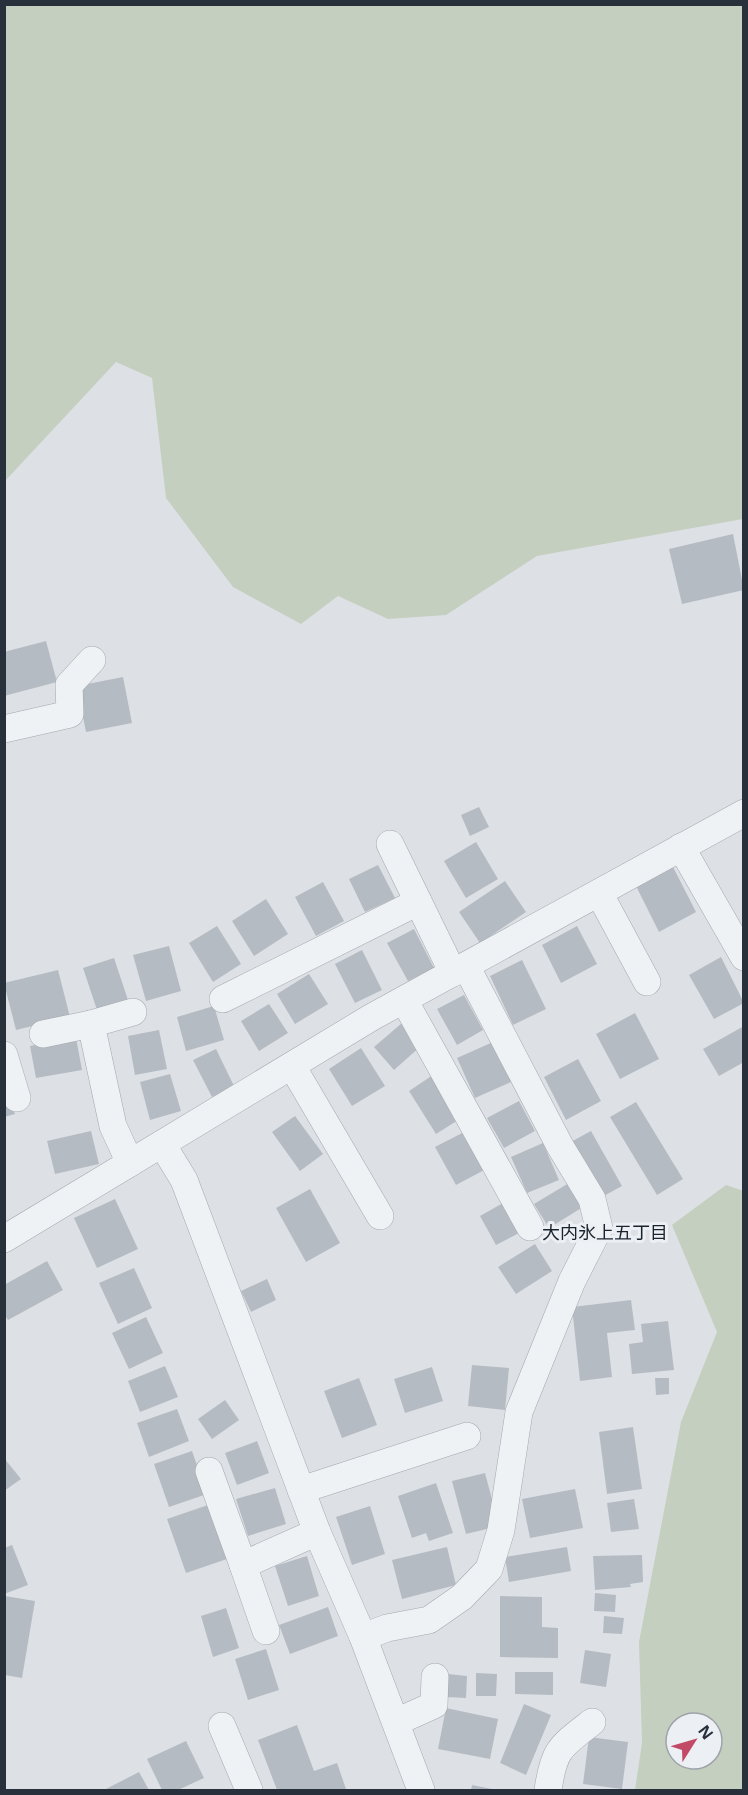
<svg xmlns="http://www.w3.org/2000/svg" width="748" height="1795" font-family="'Noto Sans','Noto Sans JP',sans-serif">
  <rect width="100%" height="100%" fill="#dde1e6"/>
  <g fill="#c4cfbf" fill-rule="evenodd">
    <path d="M5,4L743,5V519L537,556L446,615L388,619L338,596L301,624L233,587L166,498L152,378L116,362L5,481Z"/>
    <path d="M726,1185L744,1191L743,1790H635L642,1743L639,1642L681,1422L717,1332L672,1225ZM676,1723H712V1759H676Z"/>
  </g>
  <g fill="#b5bbc2">
    <path d="M733,534L744,590L682,604L669,549Z"/>
    <path d="M46,641L57,682L4,696V652Z"/>
    <path d="M123,677L132,723L86,732L77,686Z"/>
    <path d="M479,807L489,827L470,836L461,815Z"/>
    <path d="M476,842L498,879L466,898L444,861Z"/>
    <path d="M378,865L395,898L365,912L349,879Z"/>
    <path d="M673,867L696,912L659,932L636,886Z"/>
    <path d="M505,881L526,912L480,943L459,912Z"/>
    <path d="M323,882L344,921L316,936L295,897Z"/>
    <path d="M266,899L288,934L254,956L232,921Z"/>
    <path d="M217,926L241,964L213,982L189,943Z"/>
    <path d="M577,926L597,964L561,983L542,945Z"/>
    <path d="M414,929L434,968L408,981L387,943Z"/>
    <path d="M169,946L181,991L146,1001L133,955Z"/>
    <path d="M362,950L382,990L355,1003L335,964Z"/>
    <path d="M721,957L744,1003L714,1019L689,975Z"/>
    <path d="M114,958L128,1000L97,1010L83,968Z"/>
    <path d="M522,960L546,1009L513,1025L490,976Z"/>
    <path d="M58,970L70,1017L16,1030L4,983Z"/>
    <path d="M309,974L328,1004L295,1024L277,994Z"/>
    <path d="M464,995L483,1030L457,1045L437,1009Z"/>
    <path d="M269,1004L288,1033L259,1051L241,1021Z"/>
    <path d="M214,1006L224,1040L186,1051L177,1017Z"/>
    <path d="M635,1013L659,1059L620,1079L596,1034Z"/>
    <path d="M402,1023L421,1046L394,1070L374,1047Z"/>
    <path d="M744,1026V1062L719,1076L703,1049Z"/>
    <path d="M159,1030L167,1069L135,1075L128,1036Z"/>
    <path d="M76,1038L82,1070L36,1078L30,1046Z"/>
    <path d="M493,1042L511,1082L475,1098L457,1058Z"/>
    <path d="M361,1048L385,1086L352,1106L329,1069Z"/>
    <path d="M216,1049L234,1086L212,1097L193,1060Z"/>
    <path d="M578,1059L601,1101L566,1120L544,1077Z"/>
    <path d="M436,1073L463,1117L436,1134L409,1091Z"/>
    <path d="M170,1074L181,1111L150,1120L140,1082Z"/>
    <path d="M4,1082L15,1114L4,1117Z"/>
    <path d="M519,1101L535,1131L504,1148L487,1118Z"/>
    <path d="M636,1102L683,1179L657,1195L610,1117Z"/>
    <path d="M295,1116L323,1154L300,1171L272,1132Z"/>
    <path d="M468,1130L488,1168L456,1185L435,1147Z"/>
    <path d="M91,1131L99,1164L55,1174L47,1141Z"/>
    <path d="M591,1131L622,1186L600,1198L569,1143Z"/>
    <path d="M543,1143L559,1180L527,1193L511,1157Z"/>
    <path d="M569,1183L583,1207L549,1228L534,1204Z"/>
    <path d="M310,1189L340,1243L306,1262L276,1208Z"/>
    <path d="M115,1199L138,1249L97,1268L74,1218Z"/>
    <path d="M503,1203L519,1233L496,1245L480,1216Z"/>
    <path d="M535,1244L552,1271L516,1294L498,1267Z"/>
    <path d="M47,1261L63,1290L8,1320L4,1314V1285Z"/>
    <path d="M134,1268L152,1308L118,1324L99,1283Z"/>
    <path d="M267,1279L276,1300L251,1312L241,1291Z"/>
    <path d="M631,1300L635,1330L607,1333L612,1377L580,1381L572,1307Z"/>
    <path d="M146,1317L163,1353L129,1369L112,1333Z"/>
    <path d="M668,1321L674,1370L632,1374L629,1344L643,1342L641,1324Z"/>
    <path d="M472,1365L509,1368L505,1410L468,1406Z"/>
    <path d="M165,1366L178,1397L140,1412L128,1381Z"/>
    <path d="M432,1367L443,1401L405,1413L394,1379Z"/>
    <path d="M359,1378L377,1425L342,1438L324,1391Z"/>
    <path d="M655,1378H669V1394L656,1395Z"/>
    <path d="M225,1400L239,1420L212,1439L198,1419Z"/>
    <path d="M177,1409L189,1441L149,1457L137,1423Z"/>
    <path d="M633,1427L642,1489L607,1494L599,1432Z"/>
    <path d="M257,1441L269,1473L237,1485L225,1453Z"/>
    <path d="M192,1451L207,1494L169,1507L154,1464Z"/>
    <path d="M4,1458L21,1479L4,1491Z"/>
    <path d="M485,1473L499,1526L466,1534L452,1481Z"/>
    <path d="M436,1483L453,1533L429,1541L426,1533L412,1538L398,1496Z"/>
    <path d="M275,1488L286,1524L248,1536L236,1499Z"/>
    <path d="M575,1489L583,1528L530,1538L522,1499Z"/>
    <path d="M634,1499L639,1529L611,1532L607,1503Z"/>
    <path d="M208,1505L227,1559L186,1573L167,1519Z"/>
    <path d="M370,1506L385,1554L352,1565L336,1517Z"/>
    <path d="M12,1545L28,1585L4,1594V1548Z"/>
    <path d="M447,1547L456,1585L402,1599L392,1560Z"/>
    <path d="M567,1547L571,1571L509,1582L505,1557Z"/>
    <path d="M642,1555L643,1582L630,1584L631,1587L595,1590L593,1556Z"/>
    <path d="M307,1556L319,1596L288,1606L275,1566Z"/>
    <path d="M595,1593L616,1595L615,1612L594,1611Z"/>
    <path d="M5,1596L35,1601L22,1678L5,1675Z"/>
    <path d="M500,1596L542,1597V1627L558,1628V1658L500,1657Z"/>
    <path d="M328,1607L338,1636L290,1654L279,1625Z"/>
    <path d="M226,1608L239,1648L213,1657L201,1616Z"/>
    <path d="M604,1616L624,1618L622,1634L603,1633Z"/>
    <path d="M266,1649L279,1690L248,1700L235,1659Z"/>
    <path d="M585,1650L611,1654L606,1687L580,1683Z"/>
    <path d="M515,1672H553V1695L515,1694Z"/>
    <path d="M476,1673L497,1674L496,1696H476Z"/>
    <path d="M448,1674L467,1676L466,1698L446,1697Z"/>
    <path d="M524,1704L551,1715L526,1775L500,1763Z"/>
    <path d="M446,1708L498,1719L490,1759L438,1749Z"/>
    <path d="M297,1725L314,1771L337,1763L346,1789L277,1790L258,1740Z"/>
    <path d="M589,1737L628,1742L622,1789L583,1784Z"/>
    <path d="M186,1741L204,1778L178,1790H162L147,1759Z"/>
    <path d="M139,1772L149,1790H104Z"/>
    <path d="M472,1785L492,1789V1790H471Z"/>
  </g>
  <g fill="none" stroke-linecap="round" stroke-linejoin="round">
    <defs>
      <g id="minor">
        <path d="M4,729L70,714L69,685L92,660"/>
        <path d="M390,844L453,973"/>
        <path d="M681,847L744,957"/>
        <path d="M599,893L647,982"/>
        <path d="M223,999L418,902"/>
        <path d="M404,1000L530,1227"/>
        <path d="M43,1034L91,1024"/>
        <path d="M4,1055L17,1098"/>
        <path d="M292,1066L380,1216"/>
        <path d="M162,1144L184,1180L317,1532L363,1637L421,1790"/>
        <path d="M130,1163L113,1126L91,1024L133,1012"/>
        <path d="M4,1239L372,1017L744,813"/>
        <path d="M209,1471L243,1565"/>
        <path d="M301,1490L467,1436"/>
        <path d="M266,1631L243,1565L317,1532"/>
        <path d="M363,1637L387,1628L429,1620L462,1597L489,1569L501,1530L519,1412L572,1281L599,1228L592,1199L560,1146L466,966"/>
        <path d="M396,1722L434,1705L435,1677"/>
        <path d="M222,1726L249,1790"/>
        <path d="M548,1790C554,1749 560,1747 592,1722"/>
      </g>
    </defs>
    <use href="#minor" stroke="#a3a8af" stroke-width="28"/>
    <use href="#minor" stroke="#eff2f4" stroke-width="27"/>
  </g>
  <g text-anchor="middle" dominant-baseline="central" stroke-width="6" stroke-linejoin="round" paint-order="stroke">
    <g font-size="18" fill="#1a222c" stroke="#ecf0f4">
      <text x="605" y="1232">大内氷上五丁目</text>
    </g>
  </g>
  <rect width="748" height="1795" fill="none" stroke="#28303b" stroke-width="12"/>
  <g transform="translate(694 1741) rotate(53)"><circle r="28" fill="#ecf0f4" stroke="#9ea3aa" stroke-width="1.5"/>
  <path d="M0-4.5L10 22L0 15L-10 22Z" fill="#c24a67"/>
  <text y="-9" font-size="16" font-weight="bold" text-anchor="middle" fill="#28303b">N</text>
  </g>
</svg>
